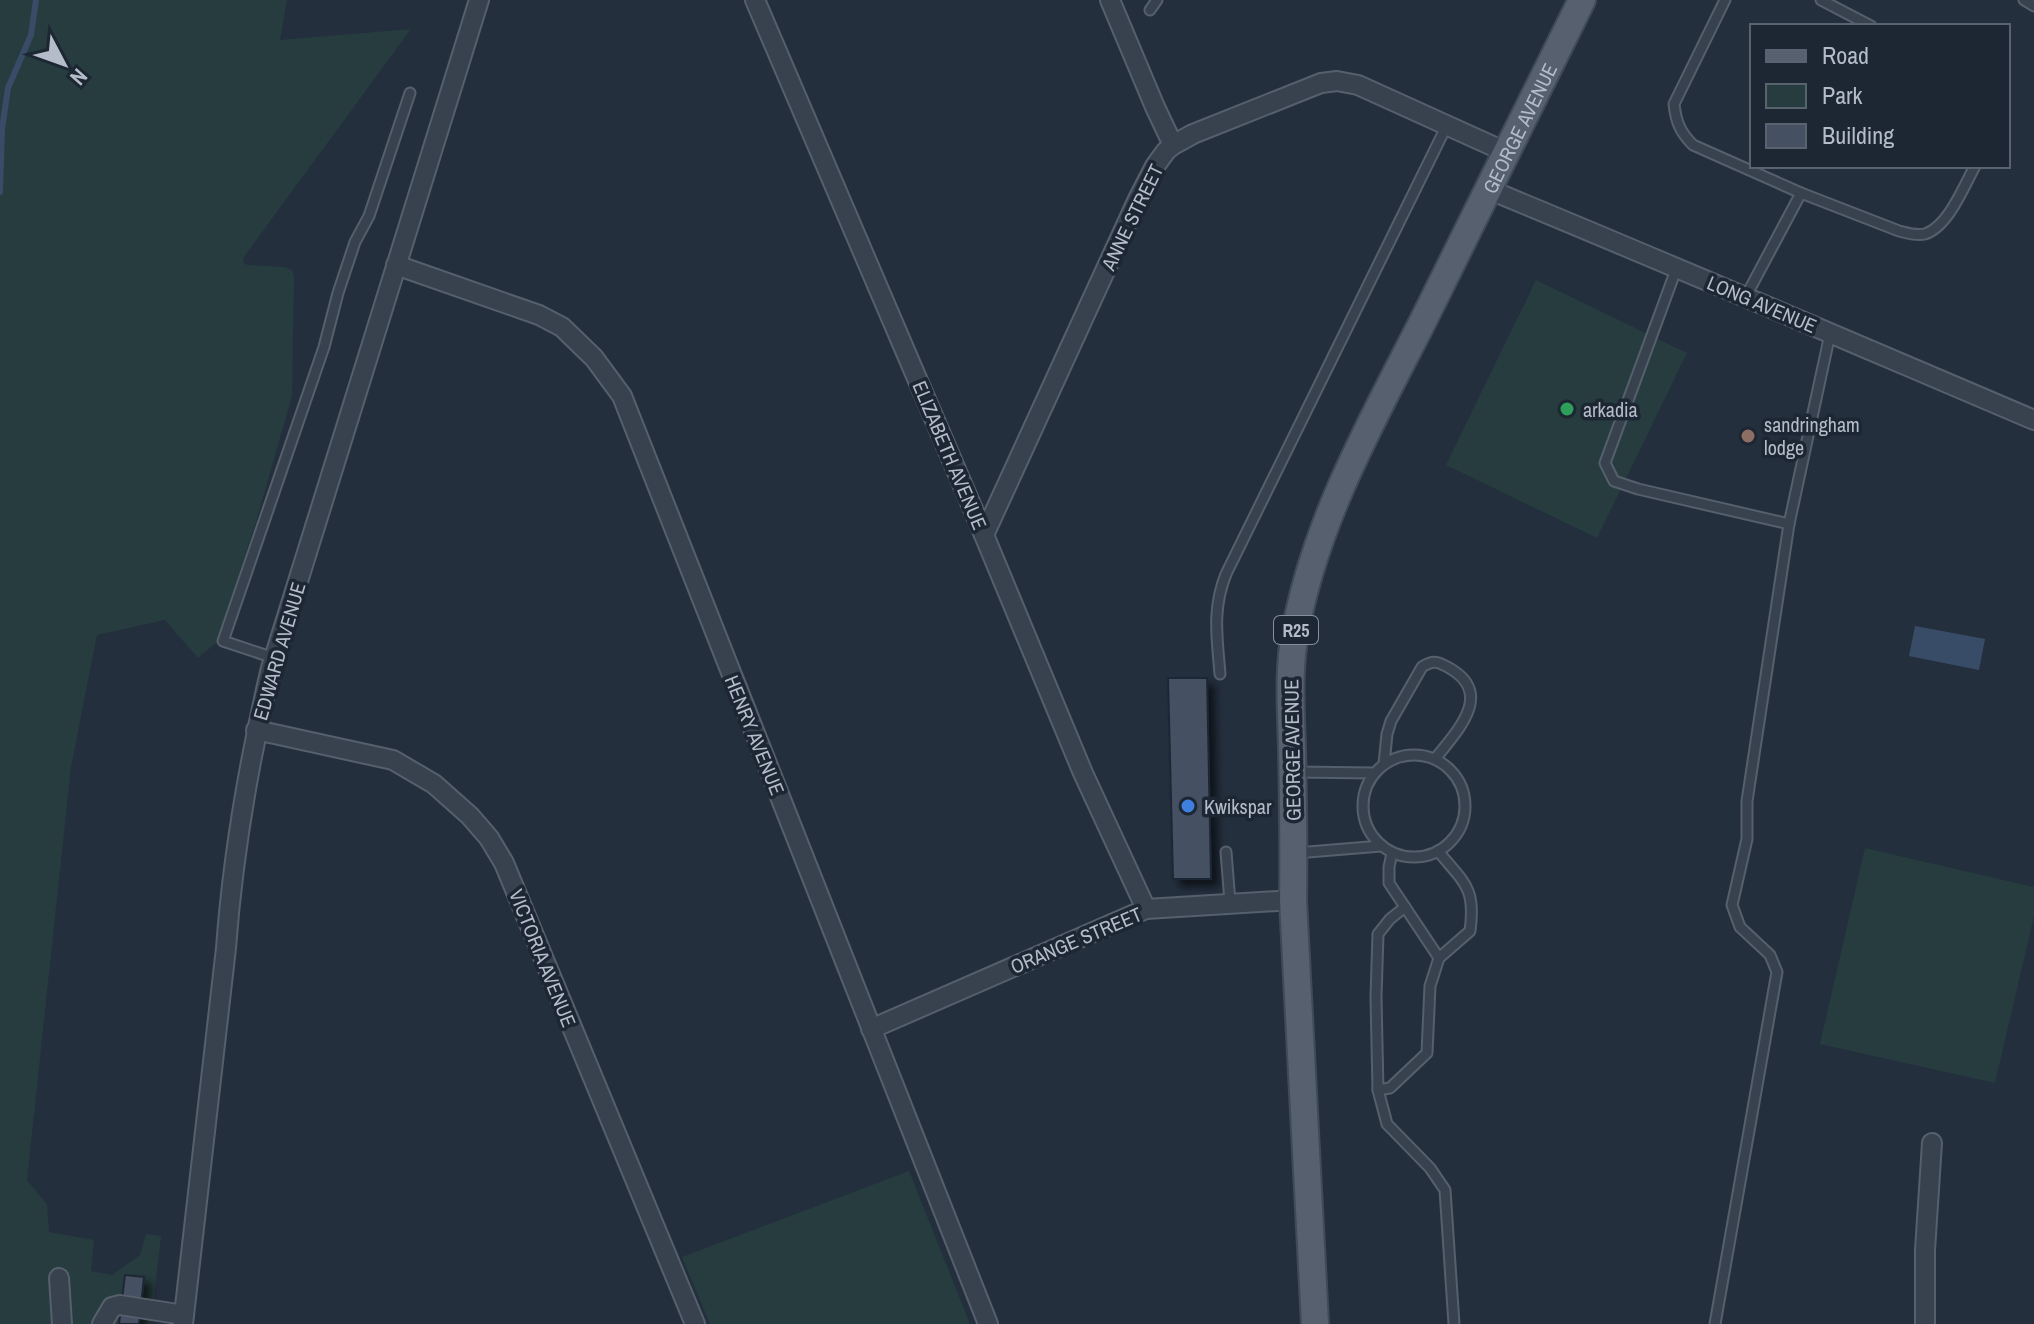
<svg xmlns="http://www.w3.org/2000/svg" width="2034" height="1324" font-family="'Archivo Narrow',sans-serif">
  <defs>
    <filter id="shadow"><feDropShadow dx="7" dy="7" stdDeviation="4" flood-color="#0009"/></filter>
  </defs>
  <rect width="100%" height="100%" fill="#242f3e"/>
  <g fill="#263c3f">
    <path d="M0,0H287L280,40L411,29L243,258L244,263L247,265L285,267L292,270L294,276L292,396L256,522L217,642L198,658L165,620L97,635L71,767L27,1180L47,1204L49,1232L94,1240L91,1271L112,1275L140,1255L146,1234L161,1236L151,1324H0Z"/>
    <path d="M1536,280L1687,353L1597,538L1446,465Z"/>
    <path d="M1865,848L2034,887V916L1995,1083L1820,1044Z"/>
    <path d="M909,1171L970,1324H710L682,1257Z"/>
  </g>
  <path fill="#394c67" d="M1915,626L1985,639L1979,670L1909,656Z"/>
  <g fill="none" stroke-linecap="round" stroke-linejoin="round">
    <path stroke="#394c67" stroke-width="6" d="M0,192L2,129L8,88L31,35L36,0"/>
  </g>
  <g fill="#455162" stroke="#1f2835" stroke-width="2" filter="url(#shadow)">
    <path d="M1168,678H1207L1211,879H1173Z"/>
    <path d="M125,1275L144,1277L139,1324H119Z"/>
  </g>
  <g fill="none" stroke-linecap="round" stroke-linejoin="round">
    <defs>
      <g id="service">
        <path d="M1725,0L1674,104C1676,122 1680,132 1693,145L1801,193L1899,231C1907,233 1916,236 1925,234C1948,227 1964,186 1975,166"/>
        <path d="M1821,0L1871,26"/>
        <path d="M2024,0L2034,6"/>
        <path d="M1150,10L1157,0"/>
        <path d="M1677,267L1605,463L1614,481L1638,489L1789,524"/>
        <path d="M1745,298L1801,193"/>
        <path d="M274,658L223,641L324,347L338,293L355,242L369,216L410,93"/>
        <path d="M1220,674C1217,637 1212,609 1226,574L1447,125"/>
        <circle cx="1414" cy="806" r="51"/>
        <path d="M1384,764L1387,734L1391,721L1422,667C1434,659 1439,662 1451,669C1494,695 1456,732 1435,759"/>
        <path d="M1296,772L1374,773"/>
        <path d="M1226,852L1230,902"/>
        <path d="M1296,853L1381,846"/>
        <path d="M1392,853L1389,867V883L1439,958"/>
        <path d="M1405,907L1390,919L1378,934L1376,997L1378,1090L1387,1124L1430,1168L1445,1190L1454,1324"/>
        <path d="M1378,1090L1390,1088L1427,1053L1430,986L1439,958L1470,931C1476,887 1464,883 1438,851"/>
        <path d="M1715,1324L1777,972L1770,955L1740,927L1732,905L1747,839V801L1789,524L1830,334"/>
      </g>
      <g id="minor">
        <path d="M755,0L984,535L1083,773L1146,909"/>
        <path d="M1110,0L1155,107L1173,145"/>
        <path d="M1490,190C1672,265 1853,343 2034,420"/>
        <path d="M396,265L539,315L562,327L594,358L622,396L988,1324"/>
        <path d="M984,535L1138,199L1155,166L1166,151L1173,145L1193,134L1321,83L1337,81L1358,85L1508,153"/>
        <path d="M256,730L393,760L434,784L470,816L489,838L504,863L695,1324"/>
        <path d="M871,1029L1146,909L1293,900"/>
        <path d="M59,1278L62,1324"/>
        <path d="M102,1324L112,1307L120,1305L184,1315"/>
        <path d="M183,1324L226,948C233,853 249,761 271,668L479,0"/>
        <path d="M1925,1324V1250L1932,1143"/>
      </g>
      <g id="primary">
        <path id="s1" d="M1315,1324L1293,900C1294,849 1293,799 1292,748C1291,710 1288,671 1295,633C1315,521 1372,421 1423,321C1477,214 1530,107 1582,0"/>
      </g>
    </defs>
    <use href="#service" stroke="#565f6c" stroke-width="13"/>
    <use href="#minor" stroke="#565f6c" stroke-width="22"/>
    <use href="#primary" stroke="#414a57" stroke-width="30"/>
    <use href="#service" stroke="#38414e" stroke-width="9"/>
    <use href="#minor" stroke="#38414e" stroke-width="18"/>
    <use href="#primary" stroke="#56606e" stroke-width="26"/>
  </g>
  <circle fill="#2e9e5b" stroke="#1d2633" stroke-width="3" cx="1567" cy="409" r="8"/>
  <circle fill="#8d6e63" stroke="#1d2633" stroke-width="3" cx="1748" cy="436" r="8"/>
  <circle fill="#3f7fe0" stroke="#1d2633" stroke-width="3" cx="1188" cy="806" r="8"/>
  <g text-anchor="middle" dominant-baseline="central" stroke-width="7" stroke-linejoin="round" paint-order="stroke">
    <rect fill="#1d2633" stroke="#878f9c" stroke-width="2" x="1274" y="616" width="44" height="28" rx="6"/>
    <g font-size="18" font-weight="bold" fill="#b4bcc9">
      <text x="1296" y="630">R25</text>
    </g>
    <g font-size="20" fill="#b4bcc9" stroke="#1d2633">
      <text stroke="none"><textPath href="#s1" startOffset="1246">GEORGE AVENUE</textPath></text>
      <text transform="translate(1132 217) rotate(-64)">ANNE STREET</text>
      <text transform="translate(1762 304) rotate(23)">LONG AVENUE</text>
      <text transform="translate(950 455) rotate(67)">ELIZABETH AVENUE</text>
      <text transform="translate(279 651) rotate(-74)">EDWARD AVENUE</text>
      <text transform="translate(755 735) rotate(68)">HENRY AVENUE</text>
      <text transform="translate(1292 750) rotate(-91)">GEORGE AVENUE</text>
      <text transform="translate(1076 940) rotate(-23)">ORANGE STREET</text>
      <text transform="translate(543 958) rotate(68)">VICTORIA AVENUE</text>
    </g>
    <g font-size="20" fill="#b4bcc9" stroke="#1d2633" text-anchor="start">
      <text x="1583" y="409">arkadia</text>
      <text x="1764" y="424">sandringham<tspan x="1764" dy="23">lodge</tspan></text>
      <text x="1204" y="806">Kwikspar</text>
    </g>
  </g>
  <rect x="1750" y="24" width="260" height="144" fill="#1d2633" stroke="#59626f" stroke-width="2"/>
  <rect x="1766" y="50" width="40" height="12" fill="#56606e" stroke="#59626f" stroke-width="2"/>
  <text x="1822" y="64" font-size="24" fill="#b4bcc9">Road</text>
  <rect x="1766" y="84" width="40" height="24" fill="#263c3f" stroke="#59626f" stroke-width="2"/>
  <text x="1822" y="104" font-size="24" fill="#b4bcc9">Park</text>
  <rect x="1766" y="124" width="40" height="24" fill="#455162" stroke="#59626f" stroke-width="2"/>
  <text x="1822" y="144" font-size="24" fill="#b4bcc9">Building</text>
  <g transform="translate(64 64) rotate(131)" stroke="#1d2633" stroke-width="6" paint-order="stroke">
  <path d="M0-6L14 30L0 20L-14 30Z" fill="#b4bcc9"/>
  <text y="-12" font-size="22" font-weight="bold" text-anchor="middle" fill="#b4bcc9">N</text>
  </g>
</svg>
